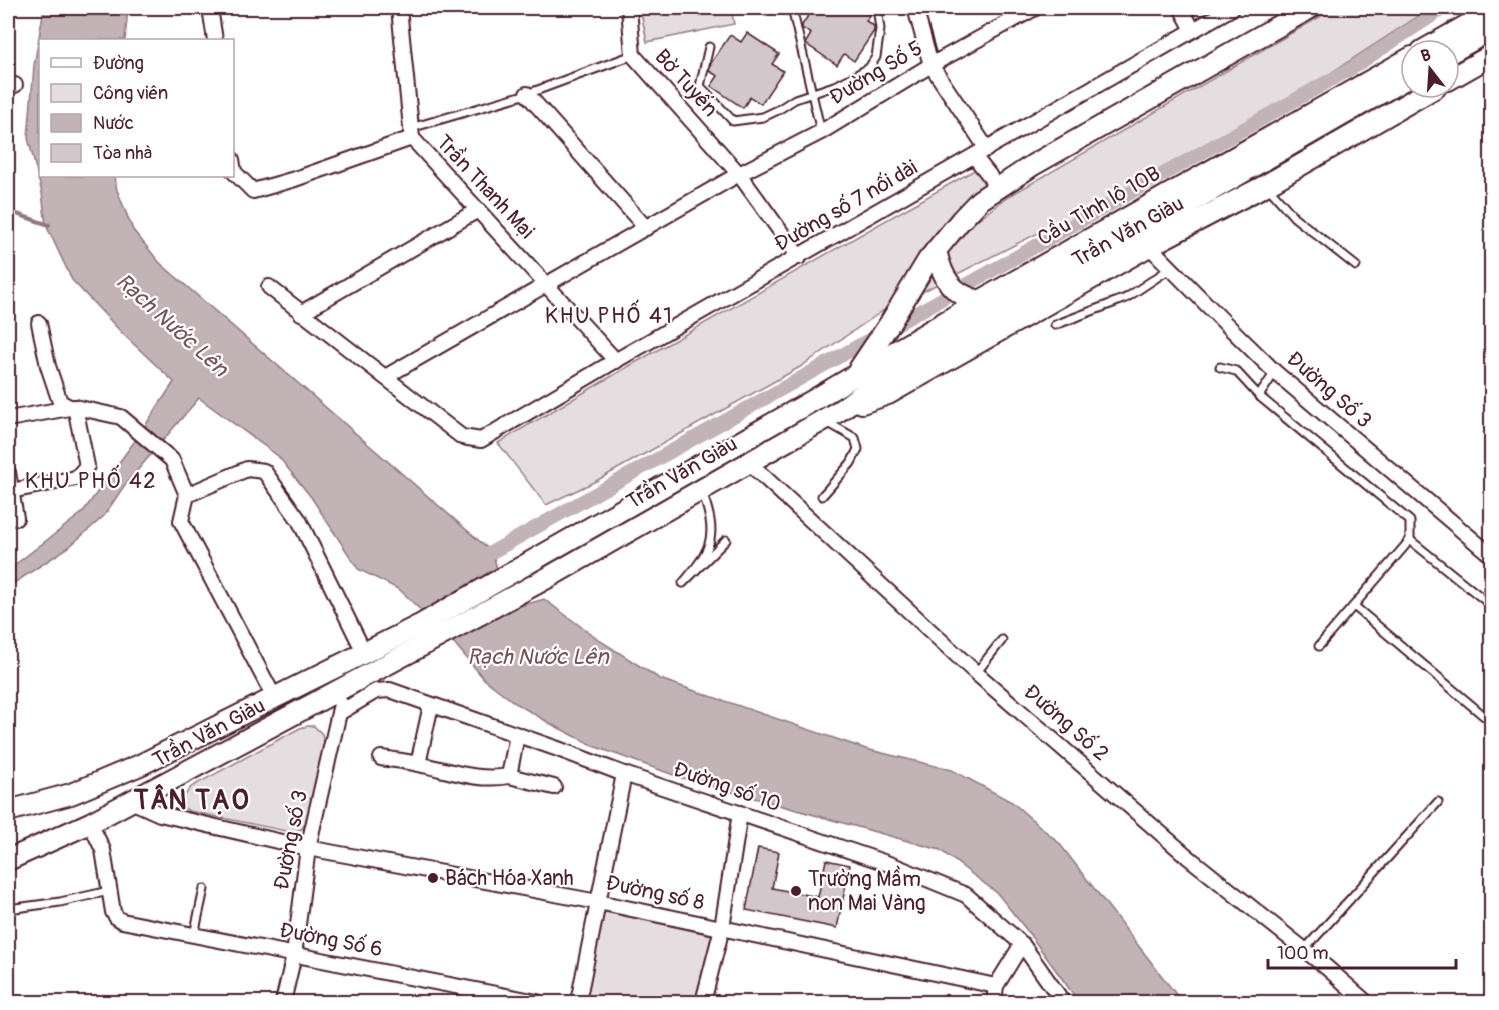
<svg xmlns="http://www.w3.org/2000/svg" width="1499" height="1010" font-family="Pangolin,sans-serif">
  <rect width="100%" height="100%" fill="#fff"/>
  <filter id="ink" filterUnits="userSpaceOnUse"><feTurbulence type="fractalNoise" baseFrequency=".0167" numOctaves="2"/><feDisplacementMap in="SourceGraphic" scale="12" xChannelSelector="R" yChannelSelector="G"/><feConvolveMatrix kernelMatrix="1 2 1 2 8 2 1 2 1" color-interpolation-filters="sRGB"/></filter>
  <g filter="url(#ink)">
    <g fill="#e5dee0" stroke="#987e86" stroke-width="1.5">
      <path d="M640,8H731L734,24L647,42Z"/>
      <path d="M1335,8H1431L1331,73L1061,226L1042,231L916,295L921,279L957,240L977,220L1008,197Z"/>
      <path d="M978,168L989,187L890,306L800,367L596,481L546,505L498,443L624,369Z"/>
      <path d="M308,726H314L322,734L325,747L309,818L302,829L291,832L189,811L184,808L183,798L191,787L300,728Z"/>
      <path d="M604,911L712,935L695,1002H585Z"/>
    </g>
    <path fill="#c1b3b6" stroke="#91787e" stroke-width="1.5" d="M44,8H128L125,40H40V176H114L117,190L133,230L160,263L493,553L507,610L544,599L599,640L660,679L866,749L952,770L1012,802L1059,843L1182,1002H1079L1025,928L997,893L940,850L682,778L596,747L551,724L515,703L484,679L455,644L400,590L358,569L311,497L278,456L199,398L124,486L104,516L69,547L8,587V570L82,513L137,438L174,382L123,334L72,280L46,225L42,193L28,138L34,66Z"/>
    <g fill="none" stroke-linecap="round" stroke-linejoin="round">
      <path stroke="#91787e" stroke-width="4" d="M8,211L49,225"/>
      <path stroke="#c1b3b6" stroke-width="14" d="M478,560L1352,68L1444,8"/>
    </g>
    <g fill="#d2c7cb" stroke="#4a1f2b" stroke-width="1.5">
      <path d="M813,8H867L872,11L866,21L874,26V31L854,61L844,54L837,65L806,44V42L811,34L802,28V25Z"/>
      <path d="M747,33L779,54L772,64L783,71L761,104L750,97L743,108L711,86L718,76L709,71L711,63L730,35L741,42Z"/>
      <path d="M758,848L779,852L772,888L818,897L826,860L850,865L837,928L746,910Z"/>
    </g>
    <g fill="none" stroke-linecap="round" stroke-linejoin="round">
      <defs>
        <g id="lane">
          <path d="M792,8L821,132"/>
          <path d="M709,47L700,86L733,121L763,117L778,110L795,99L837,85L869,68L876,57L880,29L877,8"/>
          <path d="M411,128L527,94L633,55"/>
          <path d="M1268,187L1294,217L1356,266"/>
          <path d="M1055,325L1126,298L1171,268"/>
          <path d="M1220,367L1236,371L1259,396L1410,521V540L1319,646"/>
          <path d="M1259,396L1275,372"/>
          <path d="M702,492C718,536 713,548 683,583L726,540"/>
          <path d="M822,496L851,463L858,449L855,438L825,421"/>
          <path d="M1410,540L1492,606"/>
          <path d="M1354,606L1484,716L1492,715"/>
          <path d="M976,673L1002,640"/>
          <path d="M8,909L60,902L109,891"/>
          <path d="M194,935L204,889"/>
          <path d="M1304,950L1438,802"/>
        </g>
        <g id="street">
          <path d="M210,8L215,40"/>
          <path d="M399,8L412,138L616,361"/>
          <path d="M629,8L633,55L739,174L799,257"/>
          <path d="M915,8L931,65L987,149"/>
          <path d="M1181,8L1193,30"/>
          <path d="M8,85H15"/>
          <path d="M527,94L646,228"/>
          <path d="M974,156L989,175L996,189"/>
          <path d="M232,159L234,172L253,191L295,179L412,138"/>
          <path d="M1149,246L1225,323L1275,372L1492,556"/>
          <path d="M269,287L462,437L481,440L608,365L1232,8"/>
          <path d="M301,313L478,210"/>
          <path d="M39,323L48,366L60,402L71,408"/>
          <path d="M385,377L739,174L821,132L931,65L1035,8"/>
          <path d="M8,419L75,407L121,417L172,460L187,495"/>
          <path d="M749,463L976,673L1188,857L1326,967L1366,1002"/>
          <path d="M8,472L16,518"/>
          <path d="M11,491L76,478L87,466L75,407"/>
          <path d="M274,697L181,521L187,495L247,469L264,471L299,520L364,652"/>
          <path d="M339,713L376,691L390,690L558,749L624,774L895,866L966,895L1022,944L1063,1002"/>
          <path d="M381,758C393,760 406,761 418,764C449,770 477,782 509,776L517,735"/>
          <path d="M418,764L431,705"/>
          <path d="M509,776L554,787"/>
          <path d="M131,801L160,814L308,848L598,902L996,986"/>
          <path d="M90,823L103,850L113,912L117,918L122,921L537,1002"/>
          <path d="M283,1002L294,955L308,848L341,704"/>
          <path d="M578,1002L624,774"/>
          <path d="M703,1002L722,928L740,813"/>
          <path d="M994,1002L996,986L1022,944"/>
        </g>
        <g id="secondary">
          <path d="M1422,51L1492,11"/>
          <path d="M1448,54L1492,29"/>
          <path d="M1448,80L1492,55"/>
          <path d="M936,250C942,278 952,295 980,301"/>
          <path d="M859,369L890,323L928,260L961,220L980,200L1033,165L1310,8"/>
          <path d="M862,403L888,394L1149,246L1266,185L1436,87"/>
          <path d="M8,811L71,794L140,765L422,624L812,401L980,301L1412,57"/>
          <path d="M8,860L90,823L429,642L549,577L839,411L880,381L1412,75"/>
        </g>
      </defs>
      <use href="#lane" stroke="#4a1f2b" stroke-width="11"/>
      <use href="#street" stroke="#4a1f2b" stroke-width="18"/>
      <use href="#secondary" stroke="#4a1f2b" stroke-width="24"/>
      <use href="#lane" stroke="#fff" stroke-width="7"/>
      <use href="#street" stroke="#fff" stroke-width="14"/>
      <use href="#secondary" stroke="#fff" stroke-width="20"/>
    </g>
  </g>
  <g fill="#4a1f2b" stroke="#fff" stroke-width="2">
    <circle cx="433" cy="878" r="6"/>
    <circle cx="796" cy="891" r="6"/>
  </g>
  <g text-anchor="middle" dominant-baseline="central" stroke-width="4.5" stroke-linejoin="round" paint-order="stroke">
    <g font-size="21" fill="#4a1f2b" stroke="#fff">
      <text transform="translate(876 73) rotate(-31)">Đường Số 5</text>
      <text transform="translate(686 83) rotate(48)">Bờ Tuyến</text>
      <text transform="translate(485 187) rotate(47)">Trần Thanh Mại</text>
      <text transform="translate(846 206) rotate(-30)">Đường số 7 nối dài</text>
      <text transform="translate(1099 206) rotate(-30)">Cầu Tỉnh lộ 10B</text>
      <text transform="translate(1128 232) rotate(-29)">Trần Văn Giàu</text>
      <text transform="translate(1329 390) rotate(41)">Đường Số 3</text>
      <text transform="translate(682 473) rotate(-30)">Trần Văn Giàu</text>
      <text transform="translate(1066 723) rotate(41)">Đường Số 2</text>
      <text transform="translate(209 733) rotate(-28)">Trần Văn Giàu</text>
      <text transform="translate(727 787) rotate(19)">Đường số 10</text>
      <text transform="translate(291 840) rotate(-79)">Đường số 3</text>
      <text transform="translate(655 893) rotate(12)">Đường số 8</text>
      <text transform="translate(331 940) rotate(11)">Đường Số 6</text>
    </g>
    <g font-size="21" fill="#4a1f2b" stroke="#fff" text-anchor="start">
      <text x="445" y="878">Bách Hóa Xanh</text>
      <text x="808" y="879">Trường Mầm<tspan x="808" dy="24">non Mai Vàng</tspan></text>
    </g>
    <g font-size="22" letter-spacing="1.5" fill="#4a1f2b" stroke="#fff">
      <text x="609" y="316">KHU PHỐ 41</text>
      <text x="91" y="481">KHU PHỐ 42</text>
    </g>
    <g font-size="22" font-style="italic" fill="#74535c" stroke="#fff">
      <text transform="translate(172 325) rotate(42)">Rạch Nước Lên</text>
      <text x="538" y="657">Rạch Nước Lên</text>
    </g>
    <g font-size="27" font-weight="bold" letter-spacing="1.5" fill="#4a1f2b" stroke="#fff">
      <text x="192" y="800">TÂN TẠO</text>
    </g>
  </g>
  <rect width="1499" height="1010" fill="none" stroke="#fff" stroke-width="30"/>
  <rect x="15" y="15" width="1469" height="980" fill="none" stroke="#4a1f2b" stroke-width="2" filter="url(#ink)"/>
  <rect x="39" y="39" width="195" height="138" fill="#ffffff" stroke="#b7a5aa" stroke-width="1.5"/>
  <rect x="51" y="58" width="30" height="9" fill="#ffffff" stroke="#b7a5aa" stroke-width="1.5"/>
  <text x="93" y="69" font-size="18" fill="#4a1f2b">Đường</text>
  <rect x="51" y="84" width="30" height="18" fill="#e5dee0" stroke="#b7a5aa" stroke-width="1.5"/>
  <text x="93" y="99" font-size="18" fill="#4a1f2b">Công viên</text>
  <rect x="51" y="114" width="30" height="18" fill="#c1b3b6" stroke="#b7a5aa" stroke-width="1.5"/>
  <text x="93" y="129" font-size="18" fill="#4a1f2b">Nước</text>
  <rect x="51" y="144" width="30" height="18" fill="#d2c7cb" stroke="#b7a5aa" stroke-width="1.5"/>
  <text x="93" y="159" font-size="18" fill="#4a1f2b">Tòa nhà</text>
  <g transform="translate(1430 69) rotate(343)"><circle r="28" fill="#ffffff" stroke="#b7a5aa" stroke-width="1.5"/>
  <path d="M0-4.5L10 22L0 15L-10 22Z" fill="#4a1f2b"/>
  <text y="-9" font-size="16" font-weight="bold" text-anchor="middle" fill="#4a1f2b">B</text>
  </g>
  <path d="M1268 959v9h188v-9" fill="none" stroke="#4a1f2b" stroke-width="3"/>
  <text x="1277" y="959" font-size="18" fill="#4a1f2b" stroke="#ffffff" stroke-width="4.5" paint-order="stroke">100 m</text>
</svg>
